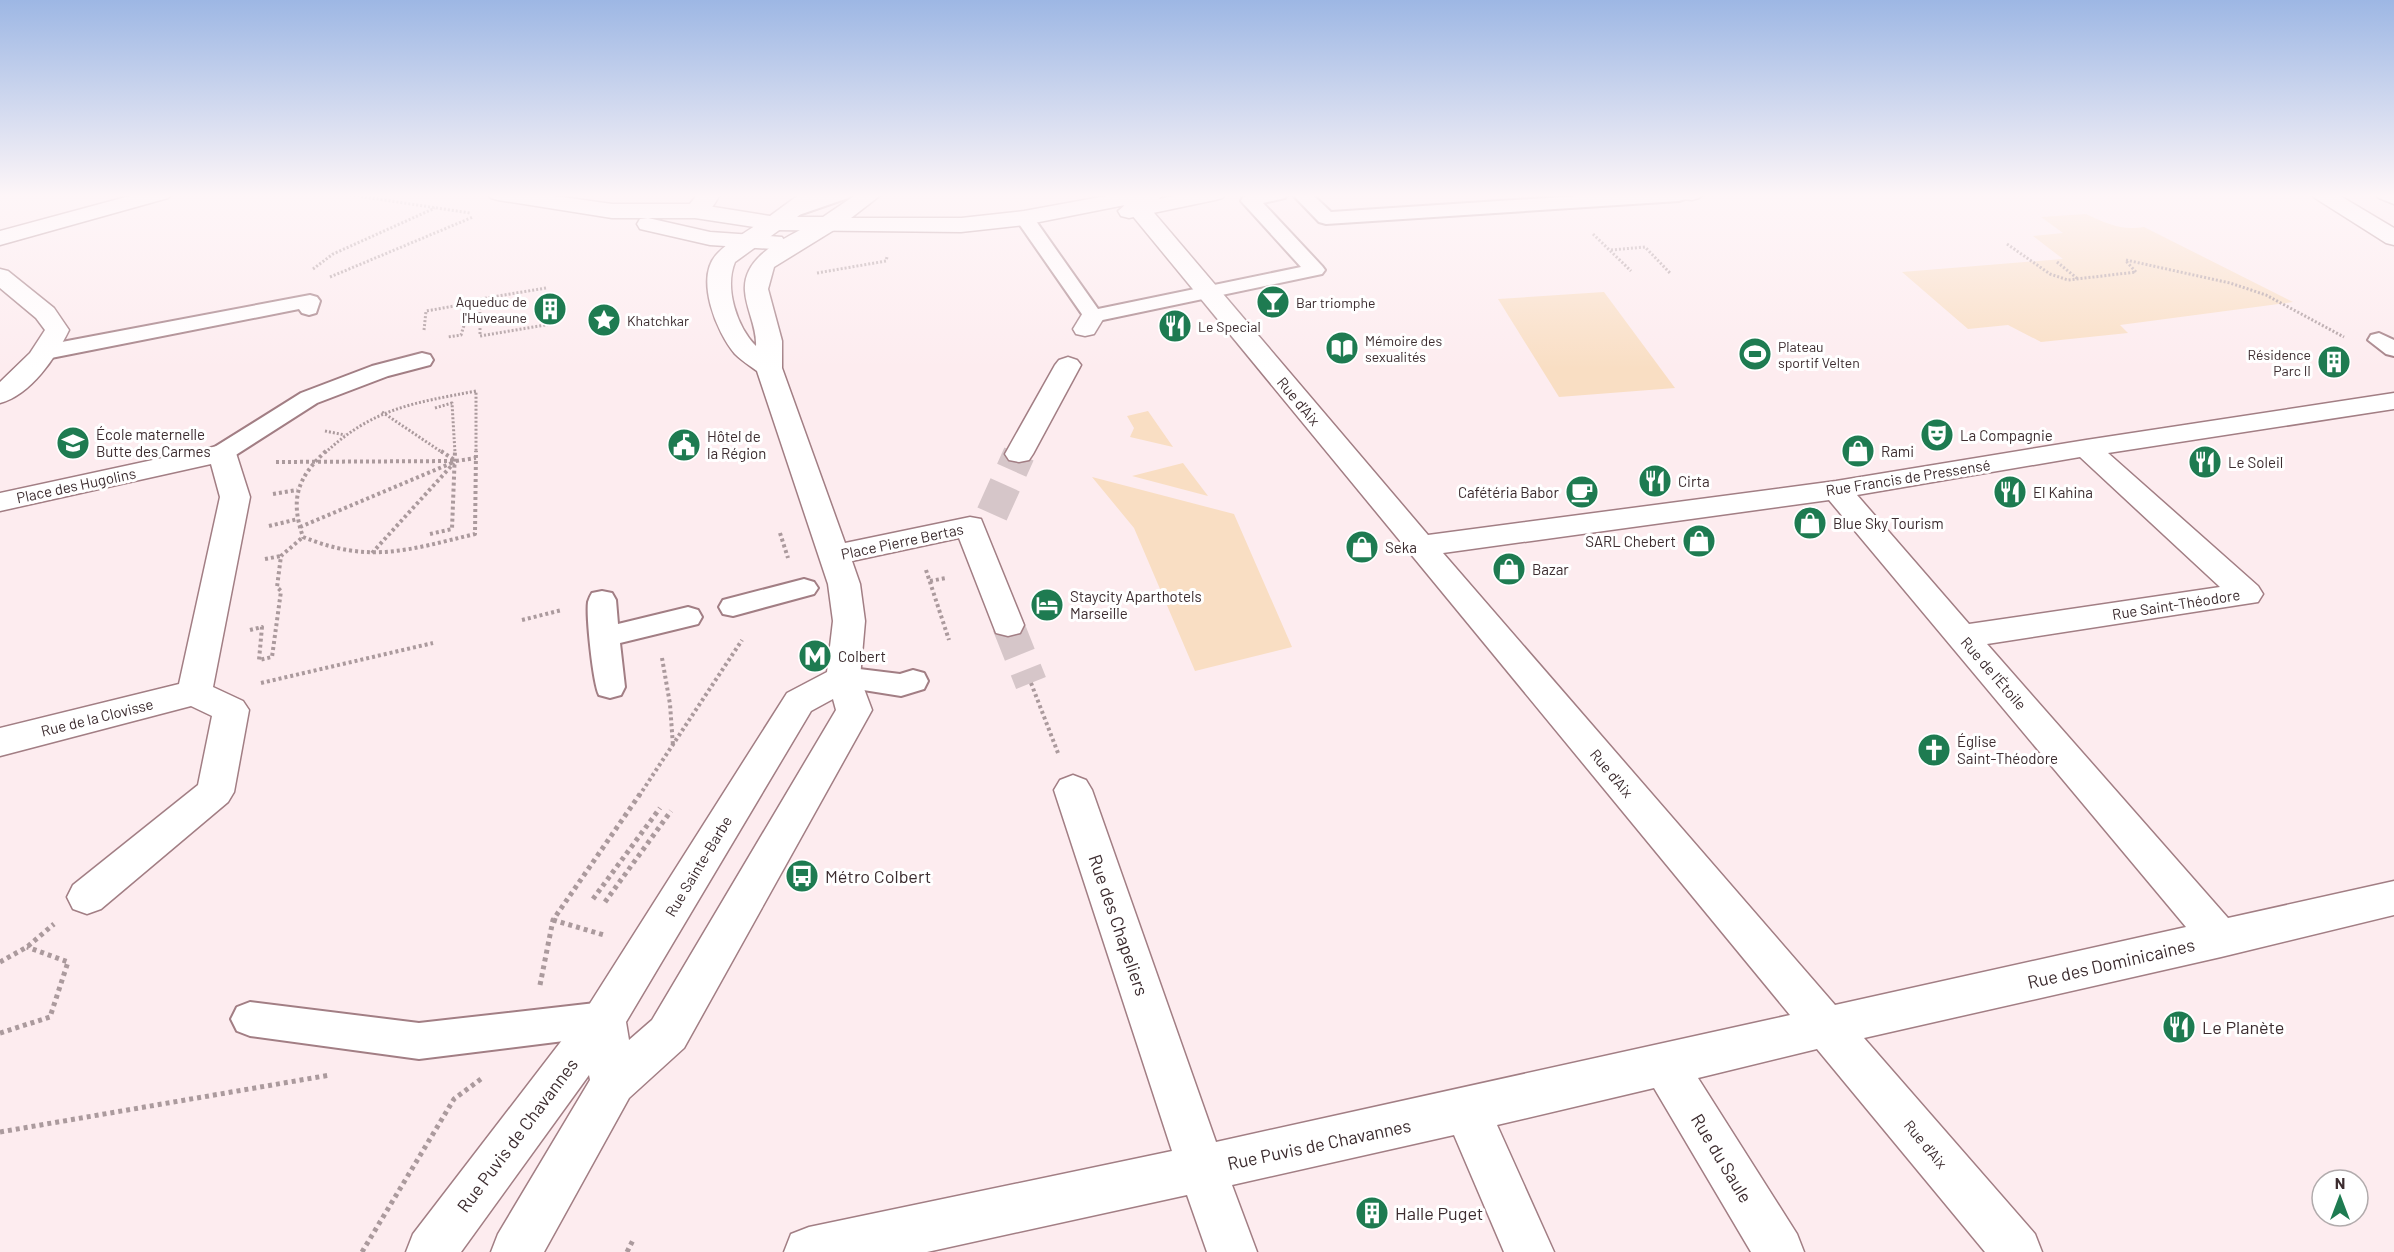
<svg xmlns="http://www.w3.org/2000/svg" width="2394" height="1252" font-family="Barlow,sans-serif">
  <rect width="100%" height="100%" fill="#fdecef"/>
  <g fill="#f9dec3">
    <path d="M2086,214C2105,223 2122,231 2144,227L2293,302L2120,325L2128,333L2041,342L2008,325L1968,329L1902,272L2063,259L2033,236L2063,233L2041,217Z"/>
    <path d="M1604,292L1675,388L1559,397L1498,299Z"/>
    <path d="M1148,411L1173,447L1130,437L1134,428L1127,416Z"/>
    <path d="M1183,463L1208,496L1132,476Z"/>
    <path d="M1092,477L1234,514L1292,647L1195,671L1134,528Z"/>
  </g>
  <g fill="none" stroke-linecap="round" stroke-linejoin="round">
    <g stroke="#d6c6c9" stroke-width="32" stroke-dasharray="32 16" stroke-linecap="butt">
      <path d="M992,514L1019,454"/>
      <path d="M1008,625L1031,683"/>
    </g>
    <defs>
      <g id="lane">
        <path d="M824,194H851L848,198L796,216H782L780,212L782,208Z"/>
        <path d="M1256,194H1288L1285,198L1263,203L1322,266L1325,270L1322,274L1093,322L1086,320L1015,218L1017,214H1031L1098,309L1301,267L1241,201L1243,197Z"/>
        <path d="M1292,194H1312L1331,212L1608,194L1688,195L1685,199L1679,201L1326,224L1319,222Z"/>
        <path d="M310,295L317,297L320,301L316,313L309,315L302,313L299,309L46,359L38,357L35,352L38,347L46,345Z"/>
        <path d="M2379,333L2394,340V356L2386,354L2368,340L2371,335Z"/>
        <path d="M422,353L430,355L433,360L430,365L388,376L317,403L231,458L222,460L213,458L210,453L213,448L301,393L372,366Z"/>
        <path d="M804,579L814,582L818,588L814,594L733,616L723,614L719,607L723,600Z"/>
        <path d="M602,591L612,593L616,600L618,624L688,607L698,610L702,617L698,624L620,643L625,687L621,695L610,698L599,695C593,683 586,616 588,602C589,599 590,596 592,593Z"/>
        <path d="M843,667L900,674L913,670L924,673L928,681L924,689L901,696L832,685L828,678L832,671Z"/>
        <path d="M250,1002L419,1023L604,1002L617,1007L623,1019L617,1031L604,1036L419,1059L250,1036L237,1031L231,1019L237,1007Z"/>
      </g>
      <g id="street">
        <path d="M137,194H172L168,198L0,245V231Z"/>
        <path d="M698,194H720C713,208 705,220 687,216L684,211Z"/>
        <path d="M1122,194H1138L1428,535L1836,481L2086,440L2394,393V409L2108,453L2258,586L2263,594L2258,602L1987,644L2228,918L2394,881V915L2221,957L1864,1038L2035,1234L2042,1252H1985L1817,1049L1698,1078L1797,1234L1804,1252H1751L1654,1088L1497,1125L1554,1252H1504L1454,1135L1232,1185L1257,1252H1207L1187,1195L927,1252H784L791,1234L809,1227L1172,1151L1054,790L1060,780L1073,775L1086,780L1092,790L1216,1142L1790,1015L1122,203L1119,198ZM2080,457L2220,587L1969,624L1857,495ZM1829,500L2186,927L1835,1005L1443,553Z"/>
        <path d="M1667,194H1703L1699,198L1692,200L1671,198Z"/>
        <path d="M2311,194H2337L2394,228V245L2386,243L2315,198Z"/>
        <path d="M2375,194H2394V204L2379,198Z"/>
        <path d="M774,216L782,218L785,223L782,228L735,262C724,288 737,327 756,346C757,327 746,309 745,291C742,253 792,236 818,220L826,218L834,220L837,225L834,230L774,267L768,289L782,341V368L845,543L970,517L981,519L1024,625L1020,633L1008,636L996,633L959,538L852,561L860,584L865,621L860,678L872,710L684,1048L629,1098L544,1252H491L498,1234L590,1080L589,1075L461,1252H406L413,1234L589,1005L787,693L827,672L833,621L828,584L757,371C750,366 741,360 735,354C717,333 694,278 717,254C730,240 751,230 766,218ZM833,699L836,710L652,1020L629,1040L626,1022L811,711Z"/>
        <path d="M0,269L8,271L54,308L69,330C56,357 31,395 0,403V382L30,353L45,330L36,318L0,288Z"/>
        <path d="M1093,309L1102,311L1105,316L1094,334L1085,336L1076,334L1073,329L1084,311Z"/>
        <path d="M1068,357L1077,360L1081,365L1033,454L1029,460L1019,462L1009,460L1005,454L1055,365L1059,360Z"/>
        <path d="M222,445L232,447L236,453L250,497L213,687L243,701L249,710L234,792L228,802L101,909L87,914L73,909L67,897L73,885L198,785L212,716L191,706L0,756V728L179,684L220,497L211,464L0,511V493Z"/>
      </g>
      <path id="secondary" d="M487,194H541L612,204H695L770,216L800,194H825L797,217H823L857,194H882L851,218H961L1024,211L1117,194H1163L1159,199L1182,194H1226L1222,198L1215,200L1129,218L1121,216L1118,211L1125,205L1024,225L961,232L774,230L695,218H648L710,232L782,237L785,242L782,247L774,249L710,245L640,229L637,224L640,219L648,218H612L498,200L491,198Z"/>
    </defs>
    <use href="#lane" stroke="#a27e84" stroke-width="4"/>
    <use href="#street" stroke="#a27e84" stroke-width="3"/>
    <use href="#secondary" stroke="#a27e84" stroke-width="3"/>
    <g stroke="#ab9a9d" stroke-width="3" stroke-dasharray="2 2" stroke-linecap="butt">
      <path d="M345,194L470,213"/>
      <path d="M1593,234L1631,271"/>
      <path d="M2007,244L2050,274L2068,280L2136,272L2126,261"/>
      <path d="M1611,250L1645,247L1670,273"/>
      <path d="M2126,260L2230,283L2266,295L2344,337"/>
      <path d="M2057,262L2078,279"/>
      <path d="M313,269L333,254L435,208"/>
      <path d="M817,273L886,261L887,257"/>
      <path d="M330,277L473,217"/>
      <path d="M546,288L480,299V336L551,324"/>
      <path d="M466,319L480,317"/>
      <path d="M424,330L426,311L460,305L466,319L461,335L448,337"/>
      <path d="M435,408L452,403L455,453"/>
      <path d="M382,412L443,453"/>
      <path d="M325,431L345,435"/>
      <path d="M325,453C373,408 414,403 476,391V453"/>
    </g>
    <g stroke="#ab9a9d" stroke-width="4" stroke-dasharray="3 3" stroke-linecap="butt">
      <path d="M326,451C297,478 290,499 303,537C370,564 408,550 475,534L476,451"/>
      <path d="M441,451L456,461"/>
      <path d="M276,462L456,461L476,458"/>
      <path d="M273,494L297,490"/>
      <path d="M269,526L298,519"/>
      <path d="M300,527L454,462"/>
      <path d="M780,533L788,558"/>
      <path d="M430,534L452,529L455,451"/>
      <path d="M372,553L454,463"/>
      <path d="M265,559L281,556"/>
      <path d="M926,570L949,640"/>
      <path d="M930,581L946,578"/>
      <path d="M522,620L562,610"/>
      <path d="M250,630L262,627L259,660L272,657L281,591L277,587L281,556L303,537"/>
      <path d="M662,658L670,704L673,746"/>
      <path d="M261,683L433,643"/>
      <path d="M1031,683L1058,753"/>
      <path d="M639,796L742,640"/>
    </g>
    <g stroke="#ab9a9d" stroke-width="5" stroke-dasharray="4 4" stroke-linecap="butt">
      <path d="M593,899L660,808"/>
      <path d="M605,902L671,811"/>
      <path d="M553,920L604,935"/>
      <path d="M0,962L27,947L54,924"/>
      <path d="M540,985L553,920L640,794"/>
      <path d="M0,1033L50,1017L68,962L27,947"/>
      <path d="M0,1132L330,1075"/>
      <path d="M362,1252L454,1099L481,1079"/>
      <path d="M627,1252L634,1238"/>
    </g>
    <use href="#lane" fill="#fff" fill-rule="evenodd"/>
    <use href="#street" fill="#fff" fill-rule="evenodd"/>
    <use href="#secondary" fill="#fff" fill-rule="evenodd"/>
  </g>
  <linearGradient id="sky" x2="0" y2="1"><stop stop-color="#9db7e4"/><stop offset="0.53" stop-color="#fef6f8"/><stop offset="1" stop-color="#fef6f8" stop-opacity="0"/></linearGradient>
  <rect width="2394" height="369" fill="url(#sky)"/>
  <defs>
    <symbol id="bar-disc" viewBox="-11 -11 22 22"><circle r="9.5" fill="#1e7b51" stroke="#fff"/><path d="M-6-5H6L.8 .8V4.5H3.5V6h-7V4.5H-.8V.8Z" fill="#fff"/></symbol>
    <symbol id="building-disc" viewBox="-11 -11 22 22"><circle r="9.5" fill="#1e7b51" stroke="#fff"/><path d="M-4-6H4V6H1V3H-1V6H-4ZM-2.5-4.3h1.7v1.8h-1.7ZM.8-4.3h1.7v1.8H.8ZM-2.5-1h1.7V.8h-1.7ZM.8-1h1.7V.8H.8Z" fill="#fff"/></symbol>
    <symbol id="sight-disc" viewBox="-11 -11 22 22"><circle r="9.5" fill="#1e7b51" stroke="#fff"/><path d="M0-6L1.8-2.2L6-1.7L2.9 1.2L3.7 5.4L0 3.3L-3.7 5.4L-2.9 1.2L-6-1.7L-1.8-2.2Z" fill="#fff"/></symbol>
    <symbol id="restaurant-disc" viewBox="-11 -11 22 22"><circle r="9.5" fill="#1e7b51" stroke="#fff"/><path d="M-5-6h1v4h1v-4h1v4h1v-4h1v5L-1.5 .5V6h-2V.5L-5-1ZM5-6V6H3V1.5H1.5Q1.5-4 5-6Z" fill="#fff"/></symbol>
    <symbol id="library-disc" viewBox="-11 -11 22 22"><circle r="9.5" fill="#1e7b51" stroke="#fff"/><path d="M-6-4Q-3-5.5-.7-3.5V5Q-3 3-6 4ZM6-4Q3-5.5 .7-3.5V5Q3 3 6 4Z" fill="#fff"/></symbol>
    <symbol id="stadium-disc" viewBox="-11 -11 22 22"><circle r="9.5" fill="#1e7b51" stroke="#fff"/><path d="M0-5a6.5 5 0 1 0 0 10a6.5 5 0 1 0 0-10ZM-3.5-1.8h7v3.6h-7Z" fill="#fff"/></symbol>
    <symbol id="theatre-disc" viewBox="-11 -11 22 22"><circle r="9.5" fill="#1e7b51" stroke="#fff"/><path d="M-5-5.5Q0-4 5-5.5V0Q5 5 0 6Q-5 5-5 0ZM-3.3-2.5H-1v1.5H-3.3ZM1-2.5H3.3v1.5H1ZM-2.8 1Q0 5.5 2.8 1Z" fill="#fff"/></symbol>
    <symbol id="school-disc" viewBox="-11 -11 22 22"><circle r="9.5" fill="#1e7b51" stroke="#fff"/><path d="M0-5L7-2L0 1L-7-2ZM-4 1L0 2.5L4 1V4Q0 6-4 4Z" fill="#fff"/></symbol>
    <symbol id="civic-disc" viewBox="-11 -11 22 22"><circle r="9.5" fill="#1e7b51" stroke="#fff"/><path d="M-.6-6.5H3V-4.5H.6V-3L4-1V1h2V6H-6V1h2V-1L-.6-3ZM-1.2 2.5V6h2.4V2.5Z" fill="#fff"/></symbol>
    <symbol id="shop-disc" viewBox="-11 -11 22 22"><circle r="9.5" fill="#1e7b51" stroke="#fff"/><path d="M-5-2.5h2.3a2.7 3.5 0 0 1 5.4 0H5L5.5 6h-11ZM-1.5-2.5h3a1.5 2.3 0 0 0-3 0Z" fill="#fff"/></symbol>
    <symbol id="cafe-disc" viewBox="-11 -11 22 22"><circle r="9.5" fill="#1e7b51" stroke="#fff"/><path d="M-5.5-4.5H6V0H3Q3 3.5 0 3.5H-2.5Q-5.5 3.5-5.5 0ZM3-3.2v2h1.7v-2ZM-6 4.5H4V6H-6Z" fill="#fff"/></symbol>
    <symbol id="hotel-disc" viewBox="-11 -11 22 22"><circle r="9.5" fill="#1e7b51" stroke="#fff"/><path d="M-6-4.5h1.5V1H6V5H4.5V3h-9V5H-6ZM-4 0a1.8 1.8 0 1 1 3.6 0ZM.5 0V-2.5h3Q6-2.5 6 0Z" fill="#fff"/></symbol>
    <symbol id="metro-disc" viewBox="-11 -11 22 22"><circle r="9.5" fill="#1e7b51" stroke="#fff"/><path d="M-5.5 5V-5H-3L0 0L3-5H5.5V5H3V-.5L0 4L-3-.5V5Z" fill="#fff"/></symbol>
    <symbol id="church-disc" viewBox="-11 -11 22 22"><circle r="9.5" fill="#1e7b51" stroke="#fff"/><path d="M-1.2-6h2.4v3.5h3.3v2.4h-3.3V6h-2.4V-.1h-3.3v-2.4h3.3Z" fill="#fff"/></symbol>
    <symbol id="bus-disc" viewBox="-11 -11 22 22"><circle r="9.5" fill="#1e7b51" stroke="#fff"/><path d="M-5-6H5V4H4V6H2V4H-2V6H-4V4H-5ZM-3.5-4V0h7V-4ZM-3.5 1.2v1.5H-2V1.2ZM2 1.2v1.5H3.5V1.2Z" fill="#fff"/></symbol>
  </defs>
  <g fill-rule="evenodd">
    <use href="#bar-disc" x="1254" y="283" width="38" height="38"/>
    <use href="#building-disc" x="531" y="290" width="38" height="38"/>
    <use href="#sight-disc" x="585" y="301" width="38" height="38"/>
    <use href="#restaurant-disc" x="1156" y="307" width="38" height="38"/>
    <use href="#library-disc" x="1323" y="329" width="38" height="38"/>
    <use href="#stadium-disc" x="1736" y="335" width="38" height="38"/>
    <use href="#building-disc" x="2315" y="343" width="38" height="38"/>
    <use href="#theatre-disc" x="1918" y="416" width="38" height="38"/>
    <use href="#school-disc" x="54" y="424" width="38" height="38"/>
    <use href="#civic-disc" x="665" y="426" width="38" height="38"/>
    <use href="#shop-disc" x="1839" y="432" width="38" height="38"/>
    <use href="#restaurant-disc" x="2186" y="443" width="38" height="38"/>
    <use href="#restaurant-disc" x="1636" y="462" width="38" height="38"/>
    <use href="#cafe-disc" x="1563" y="473" width="38" height="38"/>
    <use href="#restaurant-disc" x="1991" y="473" width="38" height="38"/>
    <use href="#shop-disc" x="1791" y="504" width="38" height="38"/>
    <use href="#shop-disc" x="1680" y="522" width="38" height="38"/>
    <use href="#shop-disc" x="1343" y="528" width="38" height="38"/>
    <use href="#shop-disc" x="1490" y="550" width="38" height="38"/>
    <use href="#hotel-disc" x="1028" y="586" width="38" height="38"/>
    <use href="#metro-disc" x="796" y="637" width="38" height="38"/>
    <use href="#church-disc" x="1915" y="731" width="38" height="38"/>
    <use href="#bus-disc" x="783" y="857" width="38" height="38"/>
    <use href="#restaurant-disc" x="2160" y="1008" width="38" height="38"/>
    <use href="#building-disc" x="1353" y="1194" width="38" height="38"/>
  </g>
  <g text-anchor="middle" dominant-baseline="central" stroke-width="6" stroke-linejoin="round" paint-order="stroke">
    <g font-size="14" fill="#3c2c2f" stroke="#fff" text-anchor="start">
      <text x="527" y="301" text-anchor="end">Aqueduc de<tspan x="527" dy="16">l'Huveaune</tspan></text>
      <text x="1296" y="302">Bar triomphe</text>
      <text x="627" y="320">Khatchkar</text>
      <text x="1198" y="326">Le Special</text>
      <text x="1365" y="340">Mémoire des<tspan x="1365" dy="16">sexualités</tspan></text>
      <text x="1778" y="346">Plateau<tspan x="1778" dy="16">sportif Velten</tspan></text>
      <text x="2311" y="354" text-anchor="end">Résidence<tspan x="2311" dy="16">Parc II</tspan></text>
    </g>
    <g font-size="15" fill="#3c2c2f" stroke="#fff">
      <text transform="translate(1299 401) rotate(50)">Rue d'Aix</text>
      <text transform="translate(1908 477) rotate(-9)">Rue Francis de Pressensé</text>
      <text transform="translate(76 485) rotate(-12)">Place des Hugolins</text>
      <text transform="translate(902 541) rotate(-12)">Place Pierre Bertas</text>
      <text transform="translate(2176 604) rotate(-9)">Rue Saint-Théodore</text>
      <text transform="translate(1994 673) rotate(49)">Rue de l'Étoile</text>
      <text transform="translate(97 717) rotate(-14)">Rue de la Clovisse</text>
      <text transform="translate(1612 773) rotate(50)">Rue d'Aix</text>
      <text transform="translate(698 866) rotate(-59)">Rue Sainte-Barbe</text>
      <text transform="translate(1926 1144) rotate(50)">Rue d'Aix</text>
    </g>
    <g font-size="15" fill="#3c2c2f" stroke="#fff" text-anchor="start">
      <text x="96" y="434">École maternelle<tspan x="96" dy="17">Butte des Carmes</tspan></text>
      <text x="1960" y="435">La Compagnie</text>
      <text x="707" y="436">Hôtel de<tspan x="707" dy="17">la Région</tspan></text>
      <text x="1881" y="451">Rami</text>
      <text x="2228" y="462">Le Soleil</text>
      <text x="1678" y="481">Cirta</text>
      <text x="1559" y="492" text-anchor="end">Cafétéria Babor</text>
      <text x="2033" y="492">El Kahina</text>
      <text x="1833" y="523">Blue Sky Tourism</text>
      <text x="1676" y="541" text-anchor="end">SARL Chebert</text>
      <text x="1385" y="547">Seka</text>
      <text x="1532" y="569">Bazar</text>
      <text x="1070" y="596">Staycity Aparthotels<tspan x="1070" dy="17">Marseille</tspan></text>
      <text x="838" y="656">Colbert</text>
      <text x="1957" y="741">Église<tspan x="1957" dy="17">Saint-Théodore</tspan></text>
    </g>
    <g font-size="18" fill="#3c2c2f" stroke="#fff" text-anchor="start">
      <text x="825" y="876">Métro Colbert</text>
      <text x="2202" y="1027">Le Planète</text>
      <text x="1395" y="1213">Halle Puget</text>
    </g>
    <g font-size="18" fill="#3c2c2f" stroke="#fff">
      <text transform="translate(1119 925) rotate(71)">Rue des Chapeliers</text>
      <text transform="translate(2111 963) rotate(-13)">Rue des Dominicaines</text>
      <text transform="translate(517 1135) rotate(-53)">Rue Puvis de Chavannes</text>
      <text transform="translate(1319 1144) rotate(-12)">Rue Puvis de Chavannes</text>
      <text transform="translate(1722 1158) rotate(59)">Rue du Saule</text>
    </g>
  </g>
  <g transform="translate(2340 1198)"><circle r="28" fill="#ffffff" stroke="#b1abac" stroke-width="1.5"/>
  <path d="M0-4.5L10 22L0 15L-10 22Z" fill="#1e7b51"/>
  <text y="-9" font-size="16" font-weight="bold" text-anchor="middle" fill="#3c2c2f">N</text>
  </g>
</svg>
